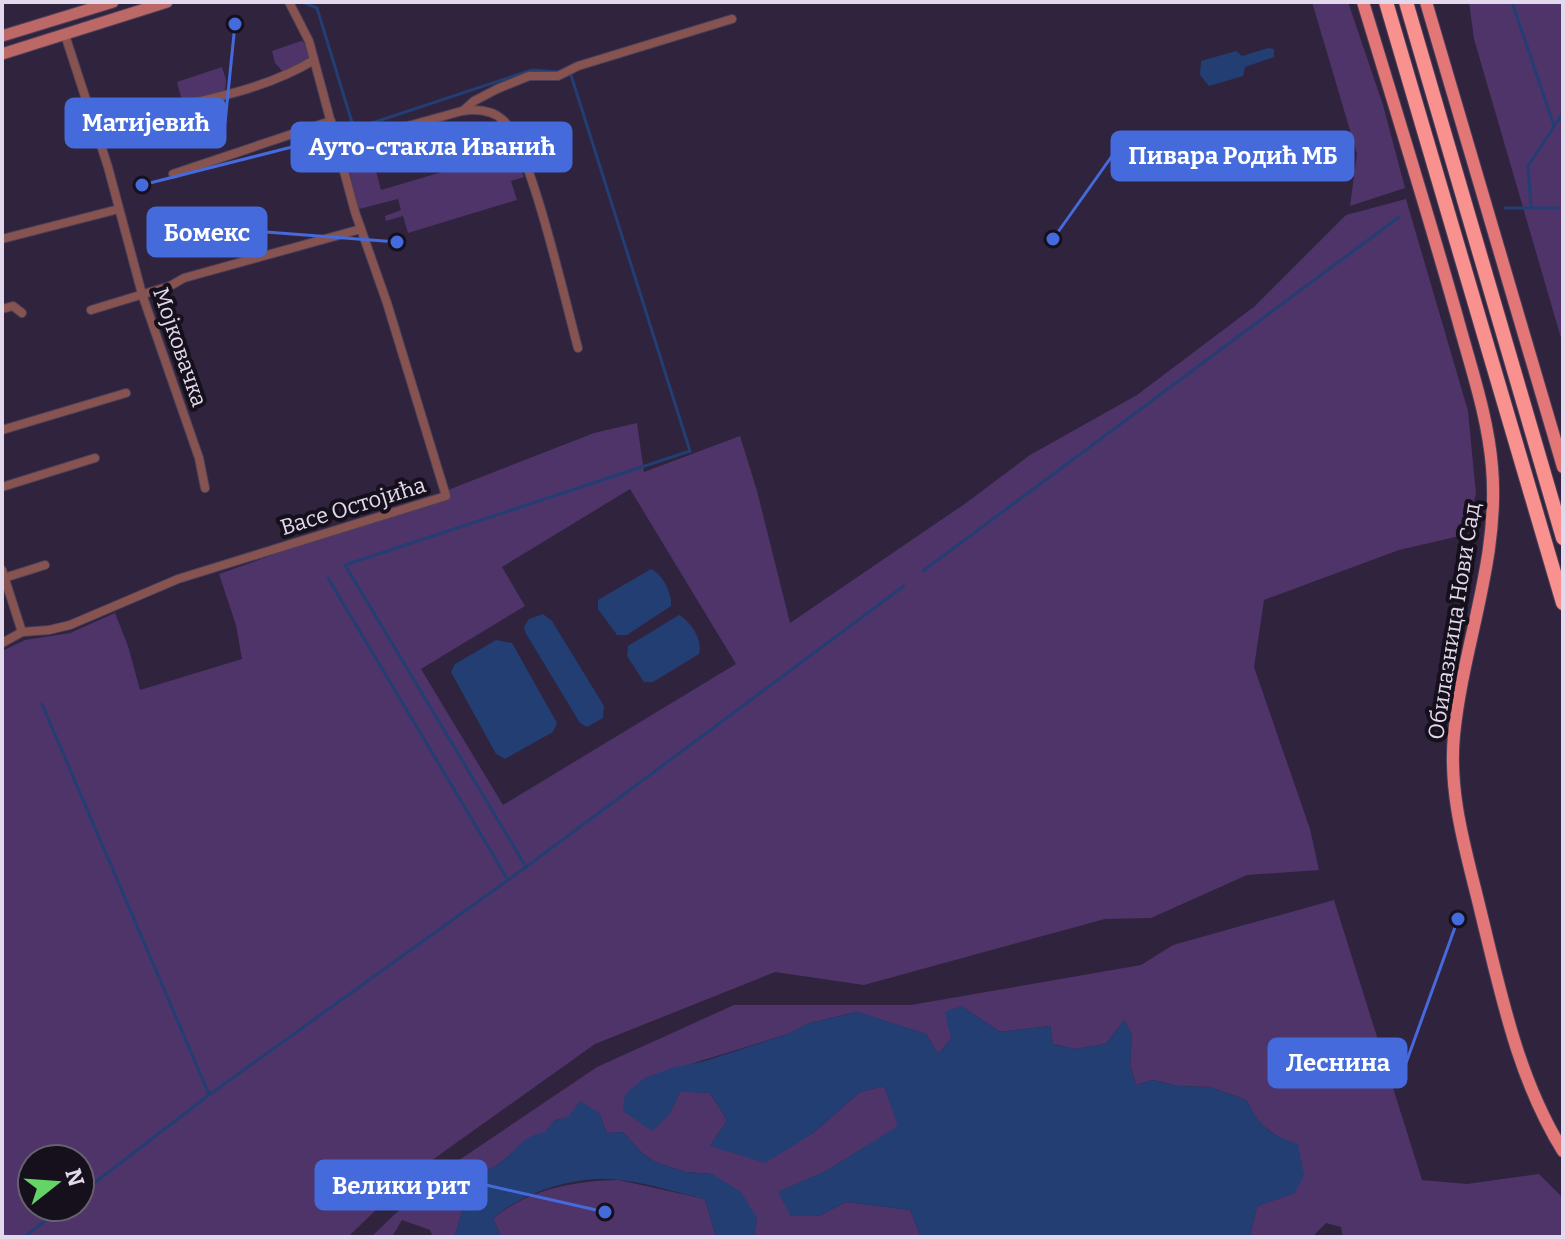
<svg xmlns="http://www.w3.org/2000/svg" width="1565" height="1239" font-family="Bitter,serif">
  <rect width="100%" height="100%" fill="#2f233d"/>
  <g fill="#4f346a" fill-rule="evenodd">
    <path d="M1312,2H1348L1383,105L1405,188L1350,206L1357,154Z"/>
    <path d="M1469,2H1563V345L1474,39Z"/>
    <path d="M301,41L304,42L309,57L306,60L283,72L275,63L272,51Z"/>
    <path d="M222,67L226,80L225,91L182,101L177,82Z"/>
    <path d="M422,127L428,148L463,138L471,167L500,159L493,136L501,133L512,147L524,177L511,181L517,200L408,233L403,216L386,221L385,216L401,210L398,199L359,209L344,151H347C355,166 357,174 376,171L381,190L442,172L444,167L437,152L421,156L414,132L357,148V145Z"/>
    <path d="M1406,199L1468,411L1476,494L1464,535L1399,550L1264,600L1254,667L1310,829L1319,870L1247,875L1151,918L1105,919L864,985L775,972L595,1044L414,1173L348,1237H2V651L25,640L70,633L115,613L128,646L140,690L242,659L236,625L219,574L315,540L425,506L448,490L594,433L637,423L644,472L740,436L757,491L790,623L966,503L1030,455L1137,395L1255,306L1346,215ZM630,489L736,664L503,805L421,669L525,606L502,567ZM32,1159H80V1207H32Z"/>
    <path d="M1334,900L1422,1180L1467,1184L1539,1174L1563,1198V1237H1343L1341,1227L1326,1223L1312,1237H1250L1257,1206L1295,1193L1281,1139L1259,1123L1246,1100L1210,1087L1178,1086L1153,1080L1136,1085L1130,1065L1132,1035L1124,1020L1106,1044L1075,1049L1053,1044L1050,1026L1000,1032L961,1006L951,1039L938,1054L926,1034L857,1012L809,1023L788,1034L645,1078L670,1114L680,1091L710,1093L727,1120L710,1146L812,1134L860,1092L884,1086L899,1126L826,1171L779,1192L819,1216L846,1202L910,1210L921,1237H754L757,1218L712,1174L686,1172L655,1162L642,1153L623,1132L607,1133L599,1113L555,1120L545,1133C526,1137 518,1148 504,1160C495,1168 481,1173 471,1179L455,1236L433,1237L430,1230L402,1220L392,1237H371L434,1177L597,1067L734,1005H911L1141,965L1173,945Z"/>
    <path d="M619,1180L705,1199L716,1237H501L493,1218C531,1189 572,1181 619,1180Z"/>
  </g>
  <g fill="#223e73">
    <path d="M1268,48L1274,49V57L1245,67L1243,76L1209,86L1200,75L1201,61L1236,51L1242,56Z"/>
    <path d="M651,569C663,575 672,593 671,606L627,635H617L598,609V600Z"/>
    <path d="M543,614L552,621L604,706L603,718L587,727L580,723L525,632L524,627L529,619Z"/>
    <path d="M679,615C691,622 703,640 699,654L653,682H644L627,656L628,646Z"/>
    <path d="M496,640L512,643L557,723L553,732L505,759L496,754L451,672L455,664Z"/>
    <path d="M961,1006L1000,1032L1050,1026L1053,1044L1075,1049L1106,1044L1124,1020L1132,1035L1130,1065L1136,1085L1153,1080L1178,1086L1210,1087L1246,1100C1260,1125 1269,1136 1298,1144L1304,1175L1295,1193L1257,1206L1250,1237H921L910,1210L846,1202L819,1216H791L778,1192L826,1171L898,1126L884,1086L860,1092L812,1134L765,1163L710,1146L727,1120L710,1093L680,1092L670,1114L652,1131L623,1111L625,1094L645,1078L672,1068L705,1061L788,1034L809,1023L858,1012L926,1034L938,1054L951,1039L945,1012Z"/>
    <path d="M580,1101L599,1113L607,1133L623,1132L642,1153L655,1162L686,1172L712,1174L741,1192L757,1218L754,1237H716L705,1199C677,1193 649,1183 620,1180C577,1175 526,1191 493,1218L501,1237H446L455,1236L471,1179C481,1173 495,1168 504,1160C521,1146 520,1138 545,1132L555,1120L568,1117Z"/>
  </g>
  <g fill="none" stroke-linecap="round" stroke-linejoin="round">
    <g stroke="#223e73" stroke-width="3">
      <path d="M303,2L317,8L354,129L532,70L559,72"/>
      <path d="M1512,2L1554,126"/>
      <path d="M1505,208H1558"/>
      <path d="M1531,208L1528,166L1563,113"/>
      <path d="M923,571L1399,217"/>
      <path d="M42,704L209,1094"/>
      <path d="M526,867L904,586"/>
      <path d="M508,880L526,867L345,565L690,451L571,75L566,74"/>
      <path d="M80,1194L209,1095L508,880L328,578"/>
      <path d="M24,1237L63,1207"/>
    </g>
    <defs>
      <g id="minor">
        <path d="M65,35L108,167L142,294L199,458L205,488"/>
        <path d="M178,106C225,96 273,85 314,60"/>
        <path d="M464,110L474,101L497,89L529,76H558L578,66L732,19"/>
        <path d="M339,145L462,111C476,109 492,110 503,120C530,144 566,305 578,348"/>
        <path d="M173,174L331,121"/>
        <path d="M2,239L119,209"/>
        <path d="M2,309L13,306L22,313"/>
        <path d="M91,310L170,286L184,278L361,229"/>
        <path d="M2,430L126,393"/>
        <path d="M2,487L95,458"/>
        <path d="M2,570L22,632"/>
        <path d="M4,578L45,565"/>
        <path d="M2,643L22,632L49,630L70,625L178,579L446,496L387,303L355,212L309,41L289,2"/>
      </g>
      <g id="secondary">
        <path d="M2,36L113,2"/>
        <path d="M2,54L167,2"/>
      </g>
      <g id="primary">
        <path d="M1363,2C1395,108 1428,213 1458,320C1471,368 1488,417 1492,467C1500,559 1463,644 1454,735C1448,796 1467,854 1481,913C1501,994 1518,1079 1563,1151"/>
        <path d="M1426,2L1563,467"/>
      </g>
      <g id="motorway">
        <path d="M1386,2L1563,603"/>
        <path d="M1406,2L1563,538"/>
      </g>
    </defs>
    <use href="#minor" stroke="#4c4059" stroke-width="10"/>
    <use href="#secondary" stroke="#4c4059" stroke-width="13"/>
    <use href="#primary" stroke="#4c4059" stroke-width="14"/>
    <use href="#motorway" stroke="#4c4059" stroke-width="16"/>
    <use href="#minor" stroke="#875351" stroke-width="8"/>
    <use href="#secondary" stroke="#bb6866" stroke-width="11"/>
    <use href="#primary" stroke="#e37777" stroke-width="12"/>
    <use href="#motorway" stroke="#f9918f" stroke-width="14"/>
  </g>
  <g text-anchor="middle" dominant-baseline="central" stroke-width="8" stroke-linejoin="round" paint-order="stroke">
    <g font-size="22" fill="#e2daec" stroke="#15101b">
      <text transform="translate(180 347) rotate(71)">Мојковачка</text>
      <text transform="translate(353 506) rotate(-17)">Васе Остојића</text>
      <text transform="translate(1454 621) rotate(-81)">Обилазница Нови Сад</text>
    </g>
  </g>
  <path fill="none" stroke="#446adc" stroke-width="3" d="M235 24L225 123M142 185L292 147M1053 239L1112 156M397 242L266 232M1458 919L1406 1063M605 1212L486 1185"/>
  <g fill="#446adc" stroke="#15101b" stroke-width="3">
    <circle cx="235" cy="24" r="8"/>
    <circle cx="142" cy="185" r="8"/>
    <circle cx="1053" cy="239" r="8"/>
    <circle cx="397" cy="242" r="8"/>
    <circle cx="1458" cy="919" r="8"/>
    <circle cx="605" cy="1212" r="8"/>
  </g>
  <g fill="#446adc" stroke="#446adc" stroke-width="3">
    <rect x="66" y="99" width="159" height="48" rx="8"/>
    <rect x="292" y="123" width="279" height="48" rx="8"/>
    <rect x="1112" y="132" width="241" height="48" rx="8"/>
    <rect x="148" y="208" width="118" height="48" rx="8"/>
    <rect x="1269" y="1039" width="137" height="48" rx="8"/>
    <rect x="316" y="1161" width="170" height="48" rx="8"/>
  </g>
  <g font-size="24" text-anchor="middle" font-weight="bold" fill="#fff">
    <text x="146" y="131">Матијевић</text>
    <text x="432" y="155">Ауто-стакла Иванић</text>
    <text x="1233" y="164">Пивара Родић МБ</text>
    <text x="207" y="241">Бомекс</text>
    <text x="1338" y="1071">Леснина</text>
    <text x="401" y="1194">Велики рит</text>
  </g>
  <rect width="1565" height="1239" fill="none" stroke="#e2daec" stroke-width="8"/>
  <g transform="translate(56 1183) rotate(73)"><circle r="38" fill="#15101b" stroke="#67616f" stroke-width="2"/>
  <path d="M0-6L14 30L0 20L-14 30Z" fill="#65d467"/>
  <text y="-12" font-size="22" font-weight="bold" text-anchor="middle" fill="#e2daec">N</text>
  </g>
</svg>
